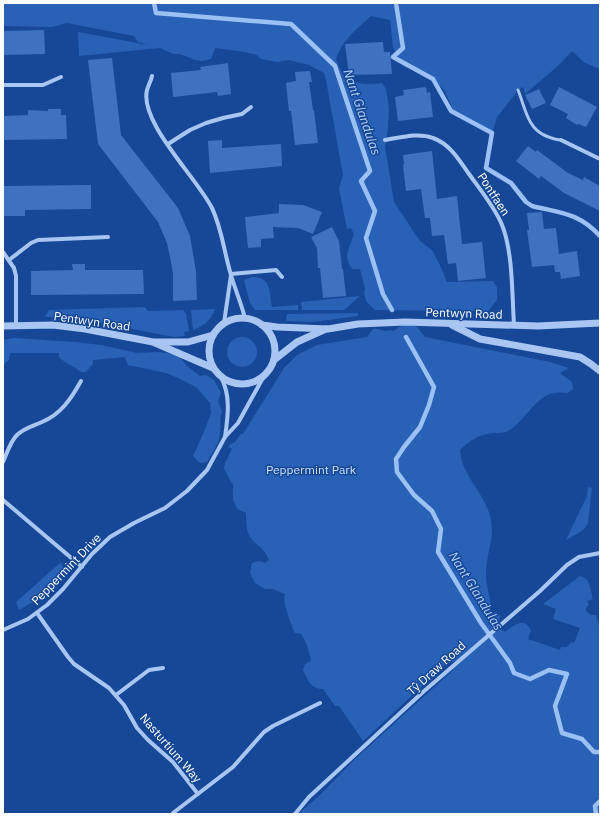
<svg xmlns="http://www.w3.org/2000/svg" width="603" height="817" font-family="'IBM Plex Sans',sans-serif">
  <rect width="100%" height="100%" fill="#164897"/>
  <g fill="#2961b6">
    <path d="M3,3H600V69L585,63L572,51L559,65L525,94L523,87L516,91V93L497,117L492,134C484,129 475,129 470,120L464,118L452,110L451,105L445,91L432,77L415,71L403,66L393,47L390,20L371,16C357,29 342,40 336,59C338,64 341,73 345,76C354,85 370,85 382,83L386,89L389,108L388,129L385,147L394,202L420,241L432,250L439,263L447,282L493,281L497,287V300L488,311L375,310L366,301L364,293L365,289L360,269H352C342,256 350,247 354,234L351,228L347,229L339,188L343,175L326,80L324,73L309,65L289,60L277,62L261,59L257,55L245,52L215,48L211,59L202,61L195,60L180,54H173L160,48L79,56L78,32L148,45L138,42L134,36L67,23L52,27L3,26Z"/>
    <path d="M251,277C272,276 269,292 272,307L298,305V310H255L250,303L244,280Z"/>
    <path d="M360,296L344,310H302L301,302Z"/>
    <path d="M145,307L148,311L183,310L186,314L189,331L184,332L185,336L174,337L76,318L45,317L49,310Z"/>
    <path d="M215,309C212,319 203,327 193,330L191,310Z"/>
    <path d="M358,313V316L313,322L286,321L287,314Z"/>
    <path d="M408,324L416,326L425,337L550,362L569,368L560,373L572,382L573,389L568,393C564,393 560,392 556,393C536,394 525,422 508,431C504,433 497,433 493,433C478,435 470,440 460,450C461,475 484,492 490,516C496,537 486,553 486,573C485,587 493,601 491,615L495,612L498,613L500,617L499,621L501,629L505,632C514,625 524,617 531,630L528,639L560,650L561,647H567L571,642L574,643L580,628L553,619L556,609L543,604L580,576C591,579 590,589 593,599L587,601L589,604L586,608V611L591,615H596L600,629V814H298L319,796L354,760L452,671L458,660L445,665L363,741L339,706H335L323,689C310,689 308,680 303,670L305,664L311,661C309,651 307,642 301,634L295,633C291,625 282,602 285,594L273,589H265L255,583L250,573L252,563L259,561L265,563L269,560C264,547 257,547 251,538C246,532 246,521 246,513L237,509L233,499V485L224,469L225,463L232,449L229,447V445L235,442L241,434H243L284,368L297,355L317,345L367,337L373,329C378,328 381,331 385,331C389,330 390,330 394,331L399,327Z"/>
    <circle cx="242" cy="352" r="15"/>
    <path d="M14,338L75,342L101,345L137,353L156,352L166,353L179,356L187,366L200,376L206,375L214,380L221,393L218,401L222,411C219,419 221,425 220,433C220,443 211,454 207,462L200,463L193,456L204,432L211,413L210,403L196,387L178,378L166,373L128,365L125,357L93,360V364L86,372H81C74,366 66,364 59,357V353H10L9,360L3,365V340Z"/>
    <path d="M588,487L592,488L588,523C584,532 574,535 566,540L587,496Z"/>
    <path d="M61,562C62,565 64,568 63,571C59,584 31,604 19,610L16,602Z"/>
  </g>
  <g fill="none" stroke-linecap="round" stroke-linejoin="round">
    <g stroke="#9bc0f4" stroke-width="4.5">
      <path d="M154,3L156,13L291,24L335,66L370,171L361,181L375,211L366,238L383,294L392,310"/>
      <path d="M396,3L403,48L393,57L433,79L451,111L492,133L486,168L511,183L526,202L532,206C561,213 579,213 600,236"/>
      <path d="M406,337L434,387L429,405L420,427L404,447L396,459L397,472L414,495L432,511L441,529L438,552L481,623L510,663L514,673L530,679L549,670L567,674L555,706L562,733L582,739L594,752H600"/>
      <path d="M596,814L595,806L600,801"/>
    </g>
  </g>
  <g fill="#3e71bf">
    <path d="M44,30L45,54L3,55V31Z"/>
    <path d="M383,42L384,52H390L392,74L349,75L345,44Z"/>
    <path d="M112,58L121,135L178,208L190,236L196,271L197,300L173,301V274L171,262L167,243L158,222L98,144L88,60Z"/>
    <path d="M228,63L231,94L218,96L217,92L173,97L171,73L201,70L200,67Z"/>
    <path d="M310,71L312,82H309L313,110H314L318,143L295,145L291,111H289L286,83L296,81L295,72Z"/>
    <path d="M426,87L427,93L430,92L433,117L398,121L395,97L404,95L403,90Z"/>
    <path d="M559,87L597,107L586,127L578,124L577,125L566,118L568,114L550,105Z"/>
    <path d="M539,89L546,103L532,109L525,95Z"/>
    <path d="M48,109H61V115H66L67,139L3,140V116L28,115V110L48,111Z"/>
    <path d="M222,140V148L281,144L282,166L210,173L208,141Z"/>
    <path d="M528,146L536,152L537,150L568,173L583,180L584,177L600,186V211L564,193L541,176L539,179L516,161Z"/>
    <path d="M432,151L437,199L457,196L462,244L482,242L486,278L458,281L456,263L448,264L444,235L432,236L430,218H425L421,189L406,191L403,165L404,164L403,155Z"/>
    <path d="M91,185V209L25,210V216H3V186Z"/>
    <path d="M279,204L303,205L322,212L313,234L298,228L273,227L274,238L261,239V247L248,248L245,217L279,213Z"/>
    <path d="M542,212L544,229L556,228L559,254L577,251L580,276L561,279L560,272H555L554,265L532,267L527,230H529L527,213Z"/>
    <path d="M332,227L339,241L342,269H343L346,296L323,298L320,268H318L317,248L311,237Z"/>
    <path d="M72,264H85V270H143L144,294L31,295V271L73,270Z"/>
  </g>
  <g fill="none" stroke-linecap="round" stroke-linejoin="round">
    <path stroke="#a9c6f2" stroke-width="3" d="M518,90C525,107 527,128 546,136C551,138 556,140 561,140"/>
    <g stroke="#a9c6f2" stroke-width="4">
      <path d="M152,76C151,81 148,86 147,90C139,122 197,178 212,208C222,229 224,252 231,275C235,289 241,303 245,318"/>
      <path d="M3,85H43L61,77"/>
      <path d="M385,140C399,138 418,132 433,138C450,144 459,160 469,174C479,188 496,209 502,225C513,252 512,295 514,325"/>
      <path d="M561,140L600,159"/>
      <path d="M168,144L190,130L206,123L223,118L242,114L251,107"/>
      <path d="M3,252L14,268L16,276V326"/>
      <path d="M9,260L31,243L38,240L108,237"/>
      <path d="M231,274L276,270L282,277"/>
      <path d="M224,323L231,275"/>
      <path d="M221,377C231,396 228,416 225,437"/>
      <path d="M3,462C7,453 10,442 17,435C24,428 33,426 42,422C61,414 71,399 81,381"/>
      <path d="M3,500L82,567"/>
      <path d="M37,613L68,657L74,664L109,688L124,705L137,728L148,740L173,762L198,794"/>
      <path d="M3,630L28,619L47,605L63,589L92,554L110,537L134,523L165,508L187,491L207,470L225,437L238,423L264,376"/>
      <path d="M116,695L149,670L163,668"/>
      <path d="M173,813L233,767L264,732L273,726L320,703"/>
      <path d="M295,814L309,797L423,692L540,591L567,565L579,557L600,553"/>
    </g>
    <g stroke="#a9c6f2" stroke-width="7">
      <circle cx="242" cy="351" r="33"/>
      <path d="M262,325L277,327L328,329L358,324L405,322L538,326L600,323"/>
      <path d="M452,325L480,339L580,357L591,364L600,371"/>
      <path d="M3,326L53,325L85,329L153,342H188L213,335"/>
      <path d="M155,343L213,368"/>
      <path d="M274,360L297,342L326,329"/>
    </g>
  </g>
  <g text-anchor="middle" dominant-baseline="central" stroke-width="3" stroke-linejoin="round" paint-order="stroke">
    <g font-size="12" fill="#fff" stroke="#164897">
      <text transform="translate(494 194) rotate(57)">Pontfaen</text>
      <text transform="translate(464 313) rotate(2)">Pentwyn Road</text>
      <text transform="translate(92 321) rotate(8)">Pentwyn Road</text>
      <text transform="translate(66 569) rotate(-46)">Peppermint Drive</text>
      <text transform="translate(436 668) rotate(-42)">Tŷ Draw Road</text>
      <text transform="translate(171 748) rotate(49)">Nasturtium Way</text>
    </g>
    <g font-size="12" fill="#d0e2fc" stroke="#164897">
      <text x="311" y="469">Peppermint Park</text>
    </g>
    <g font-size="13" font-style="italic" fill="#b5d1f8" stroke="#164897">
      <text transform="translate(362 112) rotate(71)">Nant Glandulas</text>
      <text transform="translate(476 591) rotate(58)">Nant Glandulas</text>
    </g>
  </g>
  <rect width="603" height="817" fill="none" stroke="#ffffff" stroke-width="8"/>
</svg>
